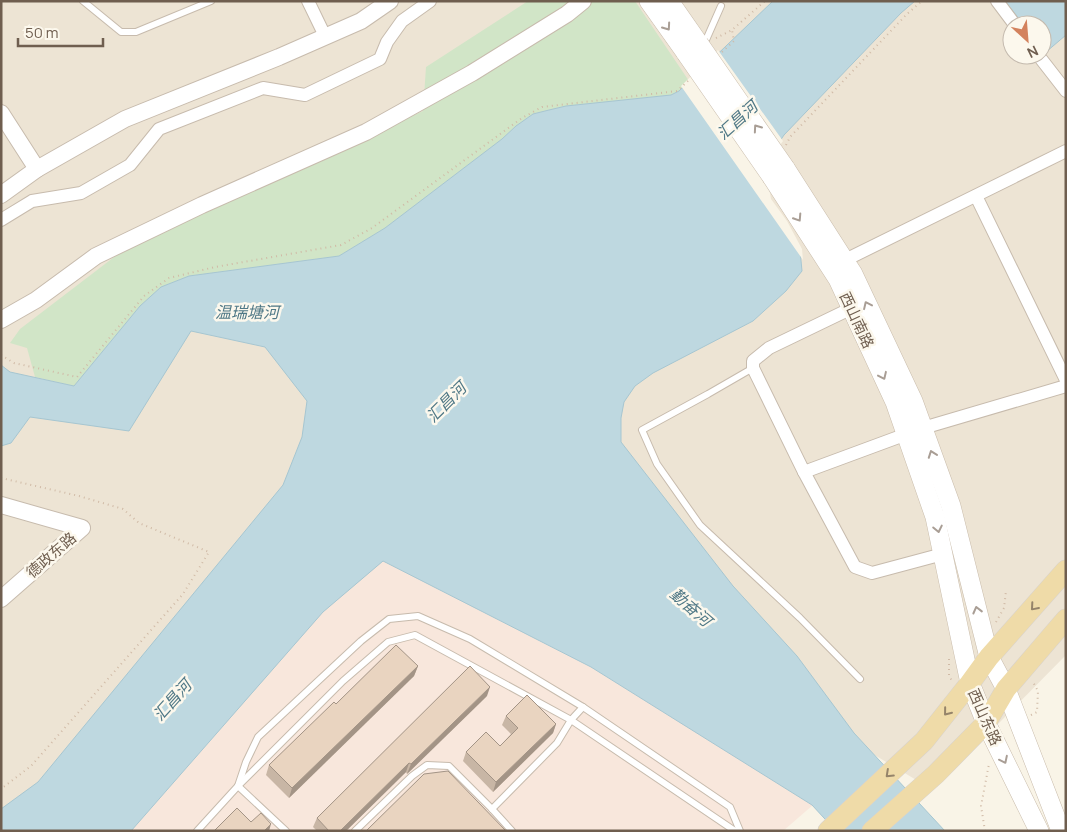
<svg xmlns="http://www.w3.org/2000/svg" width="1067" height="832" font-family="Manrope,'Noto Sans SC',sans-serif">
  <rect width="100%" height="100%" fill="#f9f4e7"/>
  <path fill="#ede4d4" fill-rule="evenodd" d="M1,1H1066V655L933,790L564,569L1,831ZM1012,25H1042V55H1012Z"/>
  <path fill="#f8e7dc" d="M383,561L591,667L813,805L783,831H131L323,612Z"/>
  <path fill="#d1e5c7" d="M528,1H635L689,81L679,91L671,95L566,106L549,110L533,114L516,126L502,139L385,228L339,256L189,276L161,287L140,306L74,386L35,377L27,348L10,343L20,329L122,251L423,111L426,67Z"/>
  <g fill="#bed8e0" stroke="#a6c6d1">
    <path d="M773,1H915L901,13L784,135L769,157V200L800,250L802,271L786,291L753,321L653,373L635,386L624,402L621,418V442L733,586L797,656L854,733L945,831H836L812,805L591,667L383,561L323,612L131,831H1V809L38,782L283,485L302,437L307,401L265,347L191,331L129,431L30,417L11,443L1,446V365L10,372L74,386L140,306L161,287L189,276L339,256L385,228L502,139L516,126L533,114L549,110L566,106L671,95L679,91Z"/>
    <path d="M1005,1H1065L1066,35L1046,52L1042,47V25H1024Z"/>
  </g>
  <path fill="#f9f4e7" d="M718,50L783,141L771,158L767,175L771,199L787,221L802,249L803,260L681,86Z"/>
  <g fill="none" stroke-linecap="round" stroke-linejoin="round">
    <defs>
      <g id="service">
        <path d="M83,1L121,32H136L211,1"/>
        <path d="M700,43L706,40L721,6"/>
        <path d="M753,368L708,394L642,430L657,464L700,525L800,618L860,679"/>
        <path d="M492,809L557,743L571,720L583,707"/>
        <path d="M197,831L238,786L343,681L388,642L415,635L571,720L735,831"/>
        <path d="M286,831L238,786L246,762L258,737L361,641L389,619L418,616L470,639L583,707L730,807L740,831"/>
        <path d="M355,831L412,776L427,765L449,766L492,809L512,831"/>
      </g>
      <g id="minor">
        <path d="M308,1L325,36"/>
        <path d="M997,1L1015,25"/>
        <path d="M1038,55L1066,91"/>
        <path d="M976,196L1066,380"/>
        <path d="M1,220L32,201L81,193L130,165L159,129L263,88L305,95L380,59L387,42L402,21L430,1"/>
        <path d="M837,264L1066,151"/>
        <path d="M852,308L769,348L753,361V368L804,472L923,428L1066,386"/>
        <path d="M804,472L855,567L872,573L943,554"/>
      </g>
      <g id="tertiary">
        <path d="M1,113L37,169"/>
        <path d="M1,195L37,169L125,119L279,57L361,21L390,1"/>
        <path d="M1,320L36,300L96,256L202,205L366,132L472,73L567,14L583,1"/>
        <path d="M1,505L82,528L1,599"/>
      </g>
      <g id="secondary">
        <path d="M649,1L686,53"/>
        <path d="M669,1L699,44"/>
        <path d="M785,168L853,274L913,401L951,506L989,657L1006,689L1061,831"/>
        <path d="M772,177L838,279L895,402L935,517L970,683L986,723L1039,831"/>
      </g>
      <g id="primary">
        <path d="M828,831L924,741L970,683L989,657L1066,570"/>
        <path d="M872,831L936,774L986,723L1006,689L1066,619"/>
      </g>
    </defs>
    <use href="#service" stroke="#c7bbad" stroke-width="8"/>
    <use href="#minor" stroke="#c7bbad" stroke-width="14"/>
    <use href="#tertiary" stroke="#c7bbad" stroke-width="18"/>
    <use href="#secondary" stroke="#c9bcab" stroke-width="20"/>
    <use href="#primary" stroke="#d7d2ce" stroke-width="21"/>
    <g stroke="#d0baa6" stroke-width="2" stroke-dasharray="1 4" stroke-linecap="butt">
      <path d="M716,38L732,30L765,1"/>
      <path d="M722,52L734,41L732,30"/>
      <path d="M786,145L790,137L907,14L922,1"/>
      <path d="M1,355L14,363L77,377L144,296L169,278L215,267L341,245L372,228L522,118L542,107L677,91L688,81"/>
      <path d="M1,478L79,496L123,509L139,523L209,552L183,594L31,766L1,789"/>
      <path d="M996,622L1004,608L1006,591"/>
      <path d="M949,659V675L952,681"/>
      <path d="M1031,715L1037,712L1038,691L1033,682"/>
      <path d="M985,831L981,806L989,764"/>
    </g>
    <use href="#service" stroke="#fff" stroke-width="6"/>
    <use href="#minor" stroke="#fff" stroke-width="12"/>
    <use href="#tertiary" stroke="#fff" stroke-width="16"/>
    <use href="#secondary" stroke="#fff" stroke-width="19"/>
    <use href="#primary" stroke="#efdba8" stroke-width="20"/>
    <defs>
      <g id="secondary-bridge">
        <path d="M699,44L785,168"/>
        <path d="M686,53L772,177"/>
      </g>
    </defs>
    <use href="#secondary-bridge" stroke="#c9bcab" stroke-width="20" stroke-linecap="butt"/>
    <use href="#secondary-bridge" stroke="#fff" stroke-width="19"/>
  </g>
  <g fill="#c8b6a5">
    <path d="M418,666L414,676L289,798L266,775L269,765L336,704Z"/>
    <path d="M487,696L407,774L406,772L346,831H317L313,827L317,818Z"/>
    <path d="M506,716L556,724L553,733L493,792L463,761L466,752L500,746L511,734L502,725Z"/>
  </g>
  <g fill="#a39486">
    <path d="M418,666L414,676L289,798L292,788Z"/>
    <path d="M490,687L487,696L407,774L411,764Z"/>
    <path d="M556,724L553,733L493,792L496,782Z"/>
    <path d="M409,763L406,772L346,831H340Z"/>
    <path d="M271,824L269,831H264Z"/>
  </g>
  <g fill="#e9d4c0" stroke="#a39486">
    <path d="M396,645L418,666L292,788L269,765L334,702L336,704Z"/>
    <path d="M470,666L490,687L411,764L409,763L340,831H329L317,818Z"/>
    <path d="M527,695L556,724L496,782L466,752L486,732L500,746L518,728L506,716Z"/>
    <path d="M448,771L506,831H366L424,774Z"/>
    <path d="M237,808L251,822L261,813L271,824L264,831H214Z"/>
  </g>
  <defs><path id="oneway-chevron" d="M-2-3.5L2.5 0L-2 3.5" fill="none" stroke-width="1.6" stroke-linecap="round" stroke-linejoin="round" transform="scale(1.25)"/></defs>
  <g stroke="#a99e95">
    <use href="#oneway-chevron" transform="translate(667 27) rotate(55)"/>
    <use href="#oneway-chevron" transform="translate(757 128) rotate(-125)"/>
    <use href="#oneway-chevron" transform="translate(798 218) rotate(57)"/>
    <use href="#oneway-chevron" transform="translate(867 305) rotate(-115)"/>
    <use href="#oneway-chevron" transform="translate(883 376) rotate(65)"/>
    <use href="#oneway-chevron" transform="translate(932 454) rotate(-110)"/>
    <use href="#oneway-chevron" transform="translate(938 529) rotate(78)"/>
    <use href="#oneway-chevron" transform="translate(977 610) rotate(-104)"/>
    <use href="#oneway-chevron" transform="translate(1004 760) rotate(64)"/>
  </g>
  <g stroke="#95846a">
    <use href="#oneway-chevron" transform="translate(1034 607) rotate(131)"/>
    <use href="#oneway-chevron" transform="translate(947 712) rotate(129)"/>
    <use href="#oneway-chevron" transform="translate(889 774) rotate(137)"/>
  </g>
  <g text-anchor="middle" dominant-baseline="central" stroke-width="5" stroke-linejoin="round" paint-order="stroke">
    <g font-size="15" fill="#6f5e4f" stroke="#fcf8ed">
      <text transform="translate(857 320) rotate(65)">西山南路</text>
      <text transform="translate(51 555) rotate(-41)">德政东路</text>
      <text transform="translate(985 717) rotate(66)">西山东路</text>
    </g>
    <g font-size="16" font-style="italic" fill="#4f7886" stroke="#fcf8ed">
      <text transform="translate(737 120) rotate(-42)">汇昌河</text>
      <text x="247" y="312">温瑞塘河</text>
      <text transform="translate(446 402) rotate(-45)">汇昌河</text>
      <text transform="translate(691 607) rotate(41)">勤奋河</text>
      <text transform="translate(172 700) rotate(-48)">汇昌河</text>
    </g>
  </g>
  <rect width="1067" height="832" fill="none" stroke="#6f5e4f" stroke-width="5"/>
  <g transform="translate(1027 40) rotate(154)"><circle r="24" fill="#fcf8ed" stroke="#c4baae"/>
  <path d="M0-4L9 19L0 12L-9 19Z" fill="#d3825d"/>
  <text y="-8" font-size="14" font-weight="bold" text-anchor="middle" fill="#6f5e4f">N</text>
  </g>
  <path d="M18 38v8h85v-8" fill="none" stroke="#6f5e4f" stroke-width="2.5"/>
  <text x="25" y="38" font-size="15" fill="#6f5e4f" stroke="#fcf8ed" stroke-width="4" paint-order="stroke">50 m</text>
</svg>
